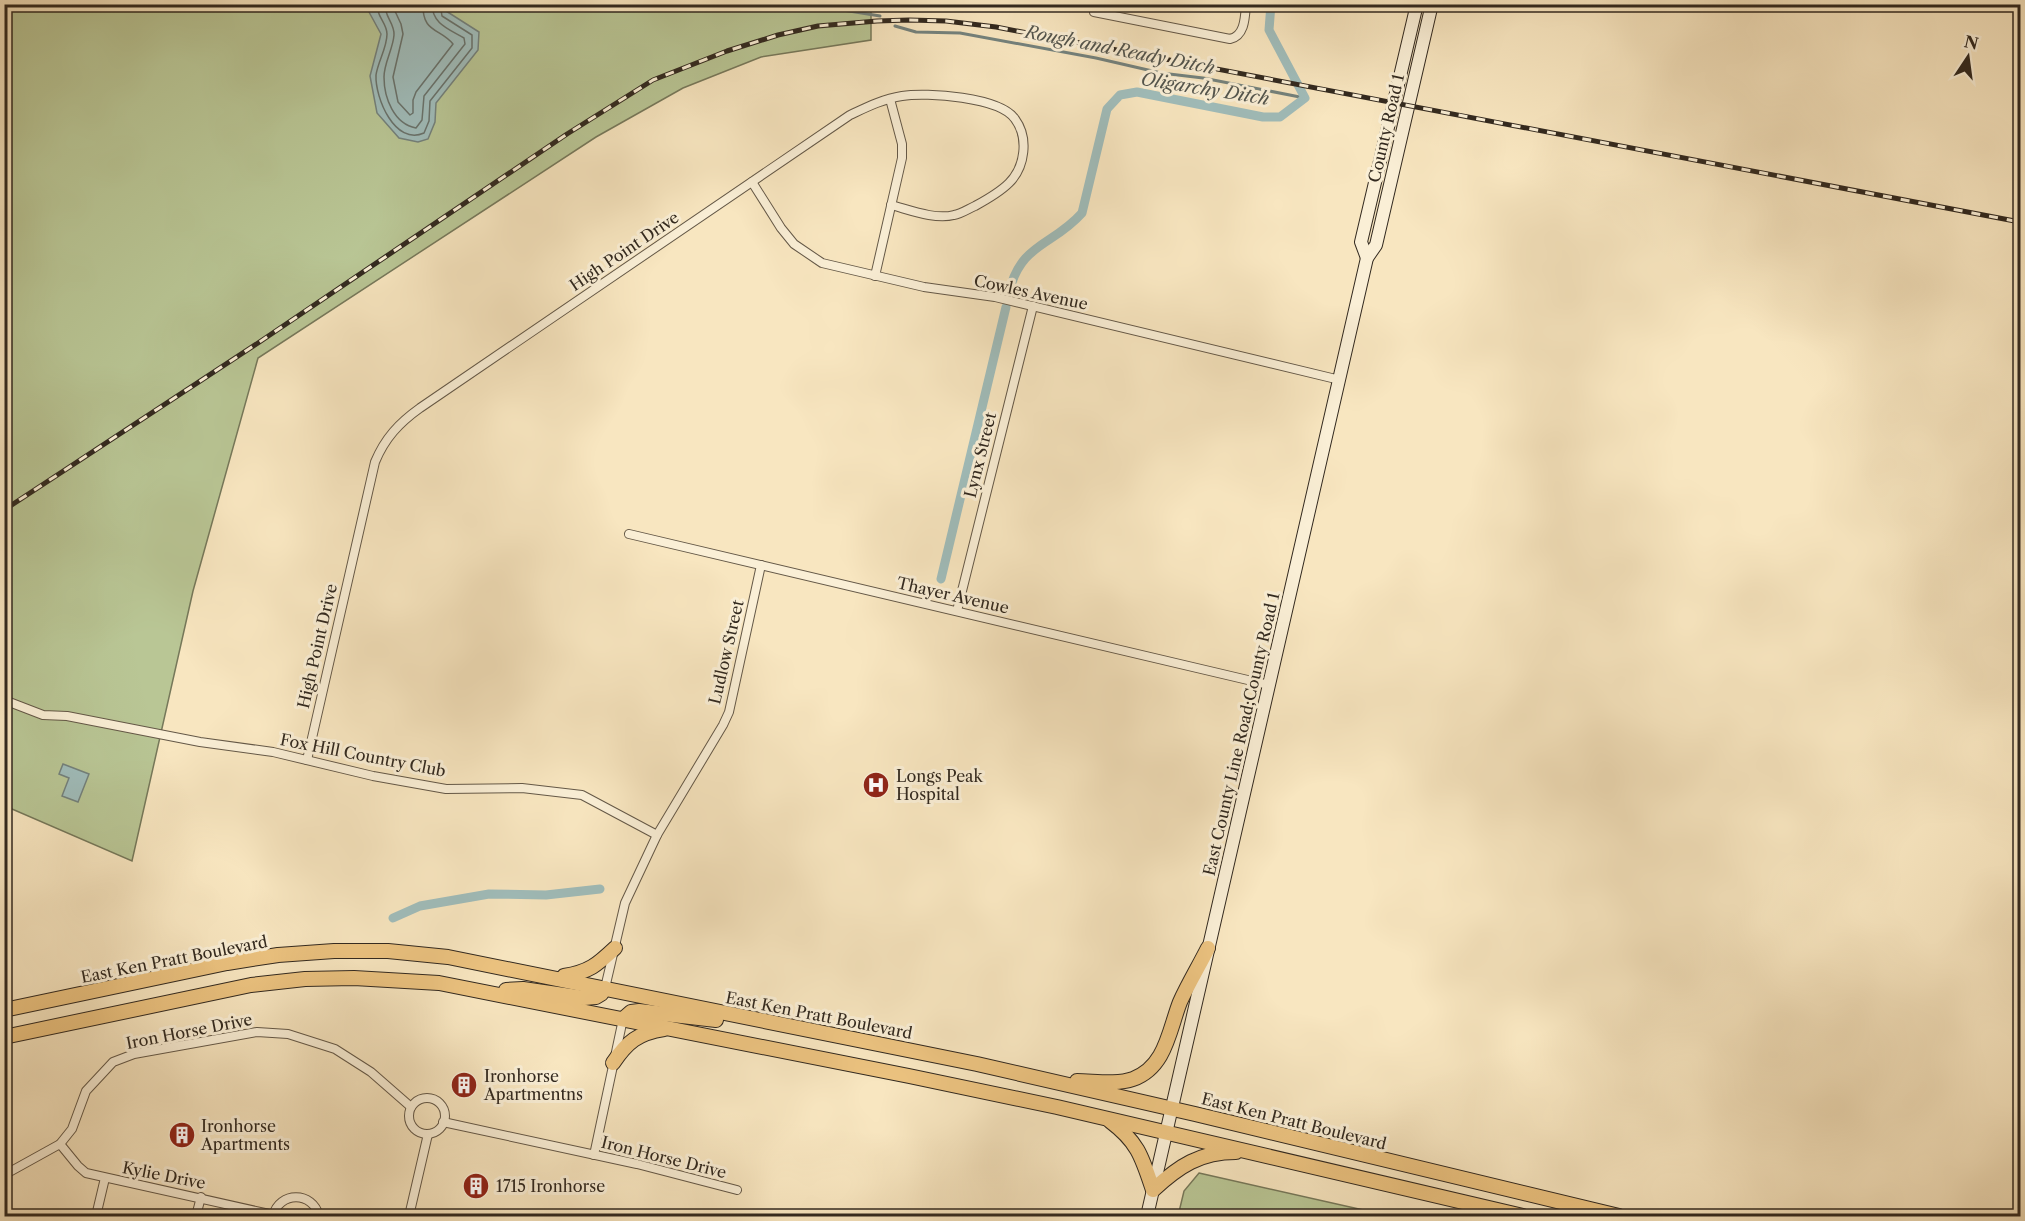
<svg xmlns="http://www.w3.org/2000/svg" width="2025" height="1221" font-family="'Libre Caslon Text',serif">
  <rect width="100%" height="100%" fill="#f8e6c0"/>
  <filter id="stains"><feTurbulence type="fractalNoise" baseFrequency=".00333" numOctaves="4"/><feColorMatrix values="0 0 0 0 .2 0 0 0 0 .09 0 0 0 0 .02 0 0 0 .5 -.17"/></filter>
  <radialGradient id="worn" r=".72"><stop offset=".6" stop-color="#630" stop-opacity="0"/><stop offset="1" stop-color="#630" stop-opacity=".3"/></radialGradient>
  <g fill="#b9c695" stroke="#76785a" stroke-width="1.5">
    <path d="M5,5H871V40L761,57L683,88L596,137L258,358L193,591L132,861L5,806Z"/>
    <path d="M1199,1173L1390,1216H1178L1184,1191Z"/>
  </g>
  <g fill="#a0bdbb" stroke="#74827d" stroke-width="1.5">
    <path d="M372,5H446V11L479,32L478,50L436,103L435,122L428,139L418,142L399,138L377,113L370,76L381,34L369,12Z"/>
    <path d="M63,764L89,774L78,802L62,796L69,778L59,774Z"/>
  </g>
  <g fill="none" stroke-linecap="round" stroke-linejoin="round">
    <g stroke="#69736d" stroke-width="1.5">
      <path d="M377,4C376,16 387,23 387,34C387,48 378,61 376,75C375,98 395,146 424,133L429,121L430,101L472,48V35L442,16L440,4"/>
      <path d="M385,4C384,16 395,24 394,35C393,49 384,63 384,77C384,98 394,124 416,128L422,120L424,96L465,44L464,38C449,29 432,24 432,4"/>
      <path d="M394,4V9L401,24L403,34L393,77L398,102L410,115L413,113V100L416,92L453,44C440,28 422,33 423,4"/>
    </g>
    <g stroke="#74827d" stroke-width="3">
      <path d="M827,4L843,10L880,16"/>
      <path d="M895,26L916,32L960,33L1096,58L1161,73L1203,78L1305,98"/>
    </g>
    <g stroke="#a0bdbb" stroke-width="9">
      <path d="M1009,293C1020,243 1053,246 1082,213L1107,109L1120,95L1137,92L1263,117H1280L1305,98L1269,30L1271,4"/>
      <path d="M941,579L1006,307"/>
      <path d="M393,918L420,906L489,894L546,895L600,889"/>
    </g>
    <defs>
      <g id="minor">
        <path d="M1095,4L1094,12L1230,39C1245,36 1245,17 1246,4"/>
        <path d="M752,182L781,228L794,244L822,263L924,287L995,297L1340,380"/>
        <path d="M875,276L902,158V144L890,99"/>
        <path d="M629,534L1269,685"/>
        <path d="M957,611L1033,306"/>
        <path d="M4,700L43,715L67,716L200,742L273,752L373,776L446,789L522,788L582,795L657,835"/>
        <path d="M307,760L375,462C385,438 399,423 420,408L850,115C867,107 883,99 902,96C927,92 1000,97 1015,119C1029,138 1025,167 1009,183C1000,192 986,200 975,206C968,209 961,214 954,215C935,220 910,210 891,205"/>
        <path d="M605,988L625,903L657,835L723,725L729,712L761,565"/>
        <circle cx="427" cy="1116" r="18"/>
        <path d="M443,1122L637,1164L737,1190"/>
        <path d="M60,1144L78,1166L86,1173L274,1215"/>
        <path d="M594,1155L623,1019"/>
        <path d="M4,1175L60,1144L72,1129L86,1091L113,1062L134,1054L257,1032L288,1034L335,1049L371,1072L411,1107"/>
        <path d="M96,1216L105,1178"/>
        <path d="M196,1216L201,1197"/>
        <path d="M273,1216C279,1191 313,1191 319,1216"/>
        <path d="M409,1216L428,1134"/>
      </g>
      <g id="secondary">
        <path d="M1367,258L1361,242L1417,4"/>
        <path d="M1147,1216L1367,258L1376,245L1432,4"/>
      </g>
      <g id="trunk">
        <path d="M564,976C589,972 597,965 615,948"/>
        <path d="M506,990L523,989L584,998L596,997L601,994L605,988"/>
        <path d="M4,1010L227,963L278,955L334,951H388L448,957L977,1064L1195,1114L1619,1216"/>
        <path d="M623,1019L631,1012L639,1011L716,1020"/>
        <path d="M4,1037L251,985L305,979L354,978L439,983L909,1076L1057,1107L1523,1216"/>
        <path d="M613,1063C627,1042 638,1033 664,1029"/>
        <path d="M1077,1081C1094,1081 1116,1085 1133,1079C1166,1067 1169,1030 1180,1002C1188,984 1199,966 1208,948"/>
        <path d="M1110,1121C1138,1142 1142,1157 1153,1190C1179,1166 1200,1152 1236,1152"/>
      </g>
    </defs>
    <use href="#minor" stroke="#645847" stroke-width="10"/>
    <use href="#secondary" stroke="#32291f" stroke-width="14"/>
    <use href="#trunk" stroke="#32291f" stroke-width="16"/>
    <use href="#minor" stroke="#faefd6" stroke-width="8"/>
    <use href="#secondary" stroke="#faefd6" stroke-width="12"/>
    <use href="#trunk" stroke="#ecc380" stroke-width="14"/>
    <defs>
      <path id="rail" d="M4,510L258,343L567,134L653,80L727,51L778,35L818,26L877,21L909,20L946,21L996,27L2020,222"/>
    </defs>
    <use href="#rail" stroke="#32291f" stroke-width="5"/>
    <use href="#rail" stroke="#faefd6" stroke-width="3" stroke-dasharray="9" stroke-linecap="butt"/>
  </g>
  <defs>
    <symbol id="hospital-disc" viewBox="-11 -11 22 22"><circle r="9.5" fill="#8f2418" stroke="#faefd6"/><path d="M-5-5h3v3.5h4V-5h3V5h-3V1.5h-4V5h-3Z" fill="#fff"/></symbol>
    <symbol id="building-disc" viewBox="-11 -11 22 22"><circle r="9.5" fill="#8f2418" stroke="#faefd6"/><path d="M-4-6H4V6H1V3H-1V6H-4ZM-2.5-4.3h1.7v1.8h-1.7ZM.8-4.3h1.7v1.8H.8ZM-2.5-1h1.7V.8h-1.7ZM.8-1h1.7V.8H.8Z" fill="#fff"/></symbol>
  </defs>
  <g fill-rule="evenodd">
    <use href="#hospital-disc" x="861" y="770" width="30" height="30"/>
    <use href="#building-disc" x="449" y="1070" width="30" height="30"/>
    <use href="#building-disc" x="167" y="1120" width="30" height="30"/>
    <use href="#building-disc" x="461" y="1171" width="30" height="30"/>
  </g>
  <g text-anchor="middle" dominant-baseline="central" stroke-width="6" stroke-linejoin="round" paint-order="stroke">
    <g font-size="16" fill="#32291f" stroke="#faefd6">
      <text transform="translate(1386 128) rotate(-77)">County Road 1</text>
      <text transform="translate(624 251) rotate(-34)">High Point Drive</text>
      <text transform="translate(1031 292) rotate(12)">Cowles Avenue</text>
      <text transform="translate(980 455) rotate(-76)">Lynx Street</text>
      <text transform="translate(953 595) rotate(13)">Thayer Avenue</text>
      <text transform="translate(317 646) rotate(-77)">High Point Drive</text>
      <text transform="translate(726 652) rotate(-77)">Ludlow Street</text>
      <text transform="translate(1241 734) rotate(-77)">East County Line Road;County Road 1</text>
      <text transform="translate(363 755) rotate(11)">Fox Hill Country Club</text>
      <text transform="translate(174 959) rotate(-11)">East Ken Pratt Boulevard</text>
      <text transform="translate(819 1015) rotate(11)">East Ken Pratt Boulevard</text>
      <text transform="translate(189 1031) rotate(-11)">Iron Horse Drive</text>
      <text transform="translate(1294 1121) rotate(14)">East Ken Pratt Boulevard</text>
      <text transform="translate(664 1157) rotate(14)">Iron Horse Drive</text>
      <text transform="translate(164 1175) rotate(11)">Kylie Drive</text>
    </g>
    <g font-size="16" fill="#32291f" stroke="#faefd6" text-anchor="start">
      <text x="896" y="776">Longs Peak<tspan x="896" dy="18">Hospital</tspan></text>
      <text x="484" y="1076">Ironhorse<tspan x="484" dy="18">Apartmentns</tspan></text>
      <text x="201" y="1126">Ironhorse<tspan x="201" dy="18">Apartments</tspan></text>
      <text x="496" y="1186">1715 Ironhorse</text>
    </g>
    <g font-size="18" font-style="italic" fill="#53554e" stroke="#faefd6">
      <text transform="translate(1120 50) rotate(11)">Rough and Ready Ditch</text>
      <text transform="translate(1205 89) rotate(9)">Oligarchy Ditch</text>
    </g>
  </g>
  <rect width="2025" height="1221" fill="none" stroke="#f8e6c0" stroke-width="24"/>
  <rect x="6" y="6" width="2013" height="1209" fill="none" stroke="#32291f" stroke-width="3"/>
  <rect x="12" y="12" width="2001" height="1197" fill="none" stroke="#32291f" stroke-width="1.5"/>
  <g transform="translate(1968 57) rotate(13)" stroke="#faefd6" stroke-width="4.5" paint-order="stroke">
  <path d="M0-4.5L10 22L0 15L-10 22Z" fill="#32291f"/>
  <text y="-9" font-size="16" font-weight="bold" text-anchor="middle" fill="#32291f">N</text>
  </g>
  <rect width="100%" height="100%" filter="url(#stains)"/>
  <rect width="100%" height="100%" fill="url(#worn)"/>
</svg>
